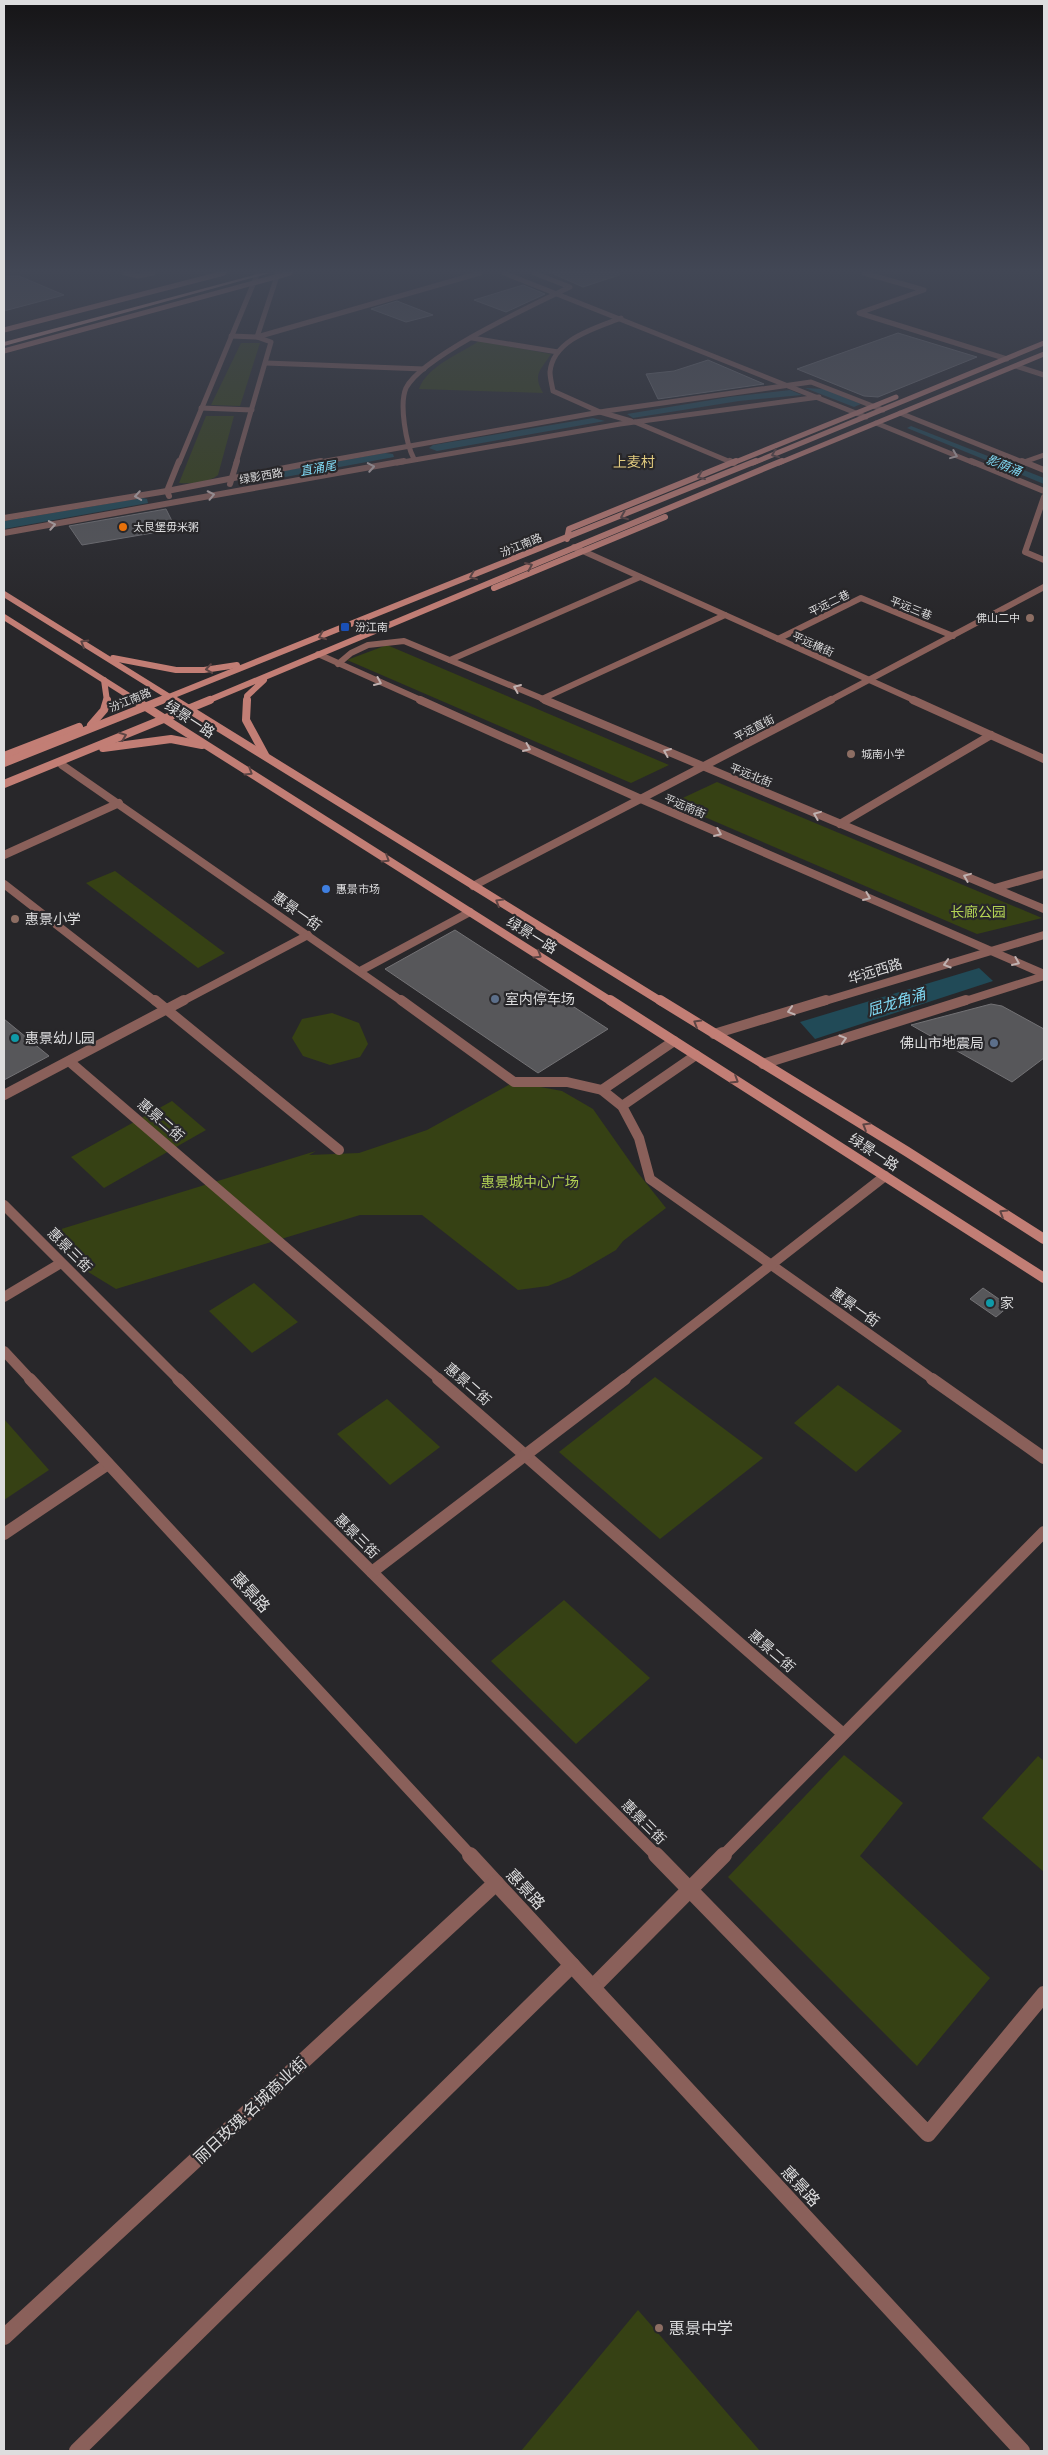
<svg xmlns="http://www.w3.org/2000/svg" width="1048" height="2455" font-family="Quicksand,'Noto Sans SC',sans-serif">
  <rect width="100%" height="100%" fill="#28272a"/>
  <g fill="#364114">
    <path d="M479,341L551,354C541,370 532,374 543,393L419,389C427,366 460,354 479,341Z"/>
    <path d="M241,343H260L240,406L211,405Z"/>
    <path d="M206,416H234L218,475C208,483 191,484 179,483Z"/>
    <path d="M387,645L669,765L631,783L347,660Z"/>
    <path d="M717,782L1042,918L977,934L672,803Z"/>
    <path d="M115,871L225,953L198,968L86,883Z"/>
    <path d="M332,1013L359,1023L368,1044L360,1057L330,1065L303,1056L292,1038L302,1019Z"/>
    <path d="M514,1082L562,1091L593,1109L638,1173L666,1208L623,1241L616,1250L570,1277L548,1286L518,1290L422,1215H360L116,1289L72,1262L58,1230L316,1151L309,1155L359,1153L427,1130Z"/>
    <path d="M172,1101L206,1130L104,1188L71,1157Z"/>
    <path d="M254,1283L298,1322L252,1353L209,1311Z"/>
    <path d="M655,1377L763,1458L660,1539L559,1452Z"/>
    <path d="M838,1385L902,1431L856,1472L794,1423Z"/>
    <path d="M387,1399L440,1447L390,1485L337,1434Z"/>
    <path d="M4,1419L49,1470L4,1500Z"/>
    <path d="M564,1600L650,1678L576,1744L491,1661Z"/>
    <path d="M844,1755L903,1803L860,1856L990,1978L917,2066L728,1877Z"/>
    <path d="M1038,1756L1044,1761V1872L982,1818Z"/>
    <path d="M638,2310L760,2451H521Z"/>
  </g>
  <g fill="#214a57">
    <path d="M805,388L824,389L861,404L854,407Z"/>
    <path d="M790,390L802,395L739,401L633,418L627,414L729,397Z"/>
    <path d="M593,418L605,421L437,451L429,448L433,445Z"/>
    <path d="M911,426L1044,478V484L907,428Z"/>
    <path d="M385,453L393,454L394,457L252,483L240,481L242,478Z"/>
    <path d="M142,498L147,499L148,503L4,529V521Z"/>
    <path d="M979,968L993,981L815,1039L800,1022Z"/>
  </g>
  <g fill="#57575a" stroke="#737275">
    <path d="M549,272H619V275L583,287Z"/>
    <path d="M4,276H19L64,295L4,311Z"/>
    <path d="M523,285L545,294L506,312L474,300Z"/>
    <path d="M397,301L433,315L406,322L371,309Z"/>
    <path d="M898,333L977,357L878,397L864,396L797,369Z"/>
    <path d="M708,360L764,384L658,399L646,374L674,371Z"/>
    <path d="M166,509L176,529L82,545L69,526Z"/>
    <path d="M455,930L608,1029L538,1073L385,969Z"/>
    <path d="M991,1004L1002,1006L1044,1029V1058L1012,1082L911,1025Z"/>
    <path d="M4,1019L49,1056L4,1080Z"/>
    <path d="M983,1288L1009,1306L996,1317L970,1299Z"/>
  </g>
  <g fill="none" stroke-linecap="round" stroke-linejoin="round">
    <g stroke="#8a605a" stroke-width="5">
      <path d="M125,273L138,276L153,273"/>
      <path d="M635,422L733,463"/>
      <path d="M1024,462L1044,455"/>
    </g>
    <g stroke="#8a605a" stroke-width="6">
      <path d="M730,461L734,463"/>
      <path d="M1044,497L1025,552L1044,560"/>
      <path d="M778,639L861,598L953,636"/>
      <path d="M450,660L640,577"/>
      <path d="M542,699L725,615"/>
    </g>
    <g stroke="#8a605a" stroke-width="8">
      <path d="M62,765L403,1002"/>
      <path d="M840,824L991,735"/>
      <path d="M4,855L119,803"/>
      <path d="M4,884L156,1002"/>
      <path d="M360,971L470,912"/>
      <path d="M181,1002L308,935"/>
    </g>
    <g stroke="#8a605a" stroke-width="10">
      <path d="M155,1000L339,1150"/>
      <path d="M401,1000L514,1082H567L602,1090L622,1106L639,1138L650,1179L934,1380"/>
      <path d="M70,1062L440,1380"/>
      <path d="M602,1090L674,1041"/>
      <path d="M4,1095L184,1000"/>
      <path d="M622,1106L696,1055"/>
      <path d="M4,1205L179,1380"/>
      <path d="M4,1297L61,1263"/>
      <path d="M623,1380L885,1176"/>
    </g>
    <g stroke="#8a605a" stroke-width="12">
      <path d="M178,1379L657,1856"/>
      <path d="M438,1379L842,1733"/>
      <path d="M932,1379L1044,1458"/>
      <path d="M4,1534L108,1464"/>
      <path d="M372,1572L625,1379"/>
      <path d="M723,1856L1044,1532"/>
    </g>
    <g stroke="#8a605a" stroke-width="16">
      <path d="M656,1855L928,2134L1044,1994"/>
      <path d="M593,1987L724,1855"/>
      <path d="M77,2451L572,1965"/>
    </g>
    <g stroke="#8a605a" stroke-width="5">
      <path d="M504,273L866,417"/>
      <path d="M864,273L924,290L859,313L1007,359"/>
      <path d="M621,318C596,328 553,339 550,372C550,378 552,385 553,391L600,412L631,421"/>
      <path d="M231,336L257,337L480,273"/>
      <path d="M472,338L558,352"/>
      <path d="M266,363L424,369"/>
      <path d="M1016,366L1044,375"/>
      <path d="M201,408L252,410"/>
      <path d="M900,413L1025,463"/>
      <path d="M876,423L974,463"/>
      <path d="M414,459C406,444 399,404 406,388C422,356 535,304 570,287L534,273"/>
      <path d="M179,463L257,275"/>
      <path d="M236,463L271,342L257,337L278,273"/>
      <path d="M315,463L606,411L811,382L883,410"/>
      <path d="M397,463L620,424L819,397"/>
    </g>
    <g stroke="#8a605a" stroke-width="6">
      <path d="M971,461L1044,491"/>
      <path d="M1022,461L1044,470"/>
      <path d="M230,484L237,461"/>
      <path d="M169,496L167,491L179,461"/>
      <path d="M4,518L167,491L321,461"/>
      <path d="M4,533L404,461"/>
      <path d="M574,547L916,701"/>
      <path d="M318,654L423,701"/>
      <path d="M338,664L351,653L368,645L404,641L548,701"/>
      <path d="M829,701L1044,587"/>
    </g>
    <g stroke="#8a605a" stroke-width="8">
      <path d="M420,700L641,799L1044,974"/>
      <path d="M545,700L1044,909"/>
      <path d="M913,700L1044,759"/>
      <path d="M473,886L831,700"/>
      <path d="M995,888L1044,874"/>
      <path d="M822,1002L1044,935"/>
      <path d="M962,1002L1044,976"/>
    </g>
    <g stroke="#8a605a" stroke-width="10">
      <path d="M714,1034L826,1000"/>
      <path d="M763,1064L966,1000"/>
      <path d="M4,1351L31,1380"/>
    </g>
    <path stroke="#8a605a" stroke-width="12" d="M30,1379L471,1856"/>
    <g stroke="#8a605a" stroke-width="16">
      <path d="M470,1855L1022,2451"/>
      <path d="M4,2337L496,1883"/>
    </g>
    <g stroke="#c27e75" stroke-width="5">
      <path d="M4,330L224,273"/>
      <path d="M4,351L290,273"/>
      <path d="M733,463L896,397"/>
      <path d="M753,463L1044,343"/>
      <path d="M779,463L1044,354"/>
    </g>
    <g stroke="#c27e75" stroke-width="6">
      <path d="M567,539L569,529L736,461"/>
      <path d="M494,588L665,517"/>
      <path d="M4,594L176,701"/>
      <path d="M4,617L137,701"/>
      <path d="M113,658L176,670H204L237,665"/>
      <path d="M104,680L107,701"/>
      <path d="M159,701L756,461"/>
      <path d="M207,701L782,461"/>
      <path d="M247,701V696L264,680"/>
    </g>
    <g stroke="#c27e75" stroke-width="8">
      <path d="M135,700L612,1002"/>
      <path d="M174,700L662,1002"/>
      <path d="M247,700L246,720L265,755"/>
      <path d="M91,725L104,710L107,700"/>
      <path d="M103,748L171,739L202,745"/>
      <path d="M4,756L79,727"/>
      <path d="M4,763L162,700"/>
      <path d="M4,784L210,700"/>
    </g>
    <g stroke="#c27e75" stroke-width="10">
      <path d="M610,1000L1044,1278"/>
      <path d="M660,1000L906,1151L1044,1239"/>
    </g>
    <path fill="#f4a89d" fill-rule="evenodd" d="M262,273H270L4,346V342Z"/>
  </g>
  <defs><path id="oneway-chevron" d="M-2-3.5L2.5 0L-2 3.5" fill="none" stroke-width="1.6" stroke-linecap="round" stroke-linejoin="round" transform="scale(1.25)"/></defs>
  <g stroke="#5e4544">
    <use href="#oneway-chevron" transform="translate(775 454) rotate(158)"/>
    <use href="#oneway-chevron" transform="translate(701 476) rotate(158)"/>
    <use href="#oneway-chevron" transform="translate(624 516) rotate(158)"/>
    <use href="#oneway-chevron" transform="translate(529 566) rotate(-23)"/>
    <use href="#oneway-chevron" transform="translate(473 576) rotate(158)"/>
    <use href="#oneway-chevron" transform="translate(322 636) rotate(158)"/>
    <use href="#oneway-chevron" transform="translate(84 643) rotate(-149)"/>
    <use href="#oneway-chevron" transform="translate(209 669) rotate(172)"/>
    <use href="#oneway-chevron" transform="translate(123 736) rotate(-21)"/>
    <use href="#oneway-chevron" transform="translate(249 772) rotate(32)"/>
    <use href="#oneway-chevron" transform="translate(386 859) rotate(32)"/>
    <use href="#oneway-chevron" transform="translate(499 902) rotate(-149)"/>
    <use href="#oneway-chevron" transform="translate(538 955) rotate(32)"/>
    <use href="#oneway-chevron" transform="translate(697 1023) rotate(-149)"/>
    <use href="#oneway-chevron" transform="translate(735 1080) rotate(32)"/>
    <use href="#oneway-chevron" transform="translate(866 1126) rotate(-149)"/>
    <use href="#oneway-chevron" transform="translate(1003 1213) rotate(-148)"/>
  </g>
  <g stroke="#c0b1b0">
    <use href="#oneway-chevron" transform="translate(954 455) rotate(22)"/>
    <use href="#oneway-chevron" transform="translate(371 467) rotate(-10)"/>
    <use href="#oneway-chevron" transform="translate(211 495) rotate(-12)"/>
    <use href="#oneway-chevron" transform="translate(138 496) rotate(171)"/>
    <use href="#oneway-chevron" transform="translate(52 525) rotate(-10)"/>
    <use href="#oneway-chevron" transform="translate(378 682) rotate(24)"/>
    <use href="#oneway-chevron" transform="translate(517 688) rotate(-157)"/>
    <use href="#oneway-chevron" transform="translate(527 748) rotate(24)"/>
    <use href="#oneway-chevron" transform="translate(667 752) rotate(-157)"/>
    <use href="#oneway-chevron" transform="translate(817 815) rotate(-158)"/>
    <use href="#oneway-chevron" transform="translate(718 833) rotate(23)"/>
    <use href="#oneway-chevron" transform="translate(967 877) rotate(-158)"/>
    <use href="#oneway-chevron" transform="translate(867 897) rotate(23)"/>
    <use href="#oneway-chevron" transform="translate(1016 962) rotate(23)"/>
    <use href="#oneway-chevron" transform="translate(947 964) rotate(163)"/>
    <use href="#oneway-chevron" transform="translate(791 1011) rotate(163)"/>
    <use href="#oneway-chevron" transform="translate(843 1039) rotate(-17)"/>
  </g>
  <linearGradient id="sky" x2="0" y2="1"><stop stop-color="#161517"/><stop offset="0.44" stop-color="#424755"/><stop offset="1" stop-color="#424755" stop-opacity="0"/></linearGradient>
  <rect width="1048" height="616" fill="url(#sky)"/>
  <circle fill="#e8710a" stroke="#28272a" stroke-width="2" cx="123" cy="527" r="5"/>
  <g fill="#8d6e63" stroke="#28272a" stroke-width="2">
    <circle cx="1030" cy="618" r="5"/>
    <circle cx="851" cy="754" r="5"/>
    <circle cx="15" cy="919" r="5"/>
    <circle cx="659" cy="2328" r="5"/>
  </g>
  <rect fill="#1a4fb4" stroke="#28272a" stroke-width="2" x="340" y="622" width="10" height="10" rx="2.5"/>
  <circle fill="#3f7fe0" stroke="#28272a" stroke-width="2" cx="326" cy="889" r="5"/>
  <g fill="#5c6f8a" stroke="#28272a" stroke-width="2">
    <circle cx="495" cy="999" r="5"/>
    <circle cx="994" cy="1043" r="5"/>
  </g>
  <g fill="#0f9aa8" stroke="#28272a" stroke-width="2">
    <circle cx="15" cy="1038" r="5"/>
    <circle cx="990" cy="1303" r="5"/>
  </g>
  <g text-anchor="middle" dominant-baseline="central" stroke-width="4.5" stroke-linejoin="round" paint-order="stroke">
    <g font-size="11" fill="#ddddde" stroke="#28272a">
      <text transform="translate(261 476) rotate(-10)">绿影西路</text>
      <text transform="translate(521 545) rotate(-22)">汾江南路</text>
      <text transform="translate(829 603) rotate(-26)">平远二巷</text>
      <text transform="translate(911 608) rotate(22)">平远三巷</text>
      <text transform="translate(813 644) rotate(24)">平远横街</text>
      <text transform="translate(130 700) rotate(-22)">汾江南路</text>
      <text transform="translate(754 728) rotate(-27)">平远直街</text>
      <text transform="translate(751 775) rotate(22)">平远北街</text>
      <text transform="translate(685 806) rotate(23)">平远南街</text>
    </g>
    <g font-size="11" fill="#ddddde" stroke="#28272a" text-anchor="start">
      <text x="133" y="527">太艮堡毋米粥</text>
      <text x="1020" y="618" text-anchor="end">佛山二中</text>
      <text x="355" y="627">汾江南</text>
      <text x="861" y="754">城南小学</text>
      <text x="336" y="889">惠景市场</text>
    </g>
    <g font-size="12" font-style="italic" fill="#80daf5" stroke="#28272a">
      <text transform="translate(1004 465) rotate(22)">影荫涌</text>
      <text transform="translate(318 468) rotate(-10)">直涌尾</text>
    </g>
    <g font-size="14" fill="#e3cc7f" stroke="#28272a">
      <text x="634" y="462">上麦村</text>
    </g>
    <g font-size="14" fill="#ddddde" stroke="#28272a">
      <text transform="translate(190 719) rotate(33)">绿景一路</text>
      <text transform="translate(297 911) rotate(35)">惠景一街</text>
      <text transform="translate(532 935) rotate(32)">绿景一路</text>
      <text transform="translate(875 971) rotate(-17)">华远西路</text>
      <text transform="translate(161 1120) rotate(41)">惠景二街</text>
      <text transform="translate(874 1152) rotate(33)">绿景一路</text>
      <text transform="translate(70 1250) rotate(45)">惠景三街</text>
      <text transform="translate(855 1307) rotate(35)">惠景一街</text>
      <text transform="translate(468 1384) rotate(41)">惠景二街</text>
      <text transform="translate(357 1536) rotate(45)">惠景三街</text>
      <text transform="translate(772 1651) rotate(41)">惠景二街</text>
      <text transform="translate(644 1822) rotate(45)">惠景三街</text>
    </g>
    <g font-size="14" fill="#b3d254" stroke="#28272a">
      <text x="978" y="912">长廊公园</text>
      <text x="530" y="1182">惠景城中心广场</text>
    </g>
    <g font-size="14" fill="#ddddde" stroke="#28272a" text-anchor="start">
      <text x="25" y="919">惠景小学</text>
      <text x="505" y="999">室内停车场</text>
      <text x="25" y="1038">惠景幼儿园</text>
      <text x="984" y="1043" text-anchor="end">佛山市地震局</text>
      <text x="1000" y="1303">家</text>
    </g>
    <g font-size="15" font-style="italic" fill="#80daf5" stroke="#28272a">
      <text transform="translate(896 1002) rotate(-17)">屈龙角涌</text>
    </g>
    <g font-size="16" fill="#ddddde" stroke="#28272a">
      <text transform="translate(251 1592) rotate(47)">惠景路</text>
      <text transform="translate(526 1889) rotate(47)">惠景路</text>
      <text transform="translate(250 2110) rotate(-43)">丽日玫瑰·名城商业街</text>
      <text transform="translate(801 2186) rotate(47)">惠景路</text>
    </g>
    <g font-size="16" fill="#ddddde" stroke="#28272a" text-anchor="start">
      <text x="669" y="2328">惠景中学</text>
    </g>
  </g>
  <rect width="1048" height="2455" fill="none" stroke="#ddddde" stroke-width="10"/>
</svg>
